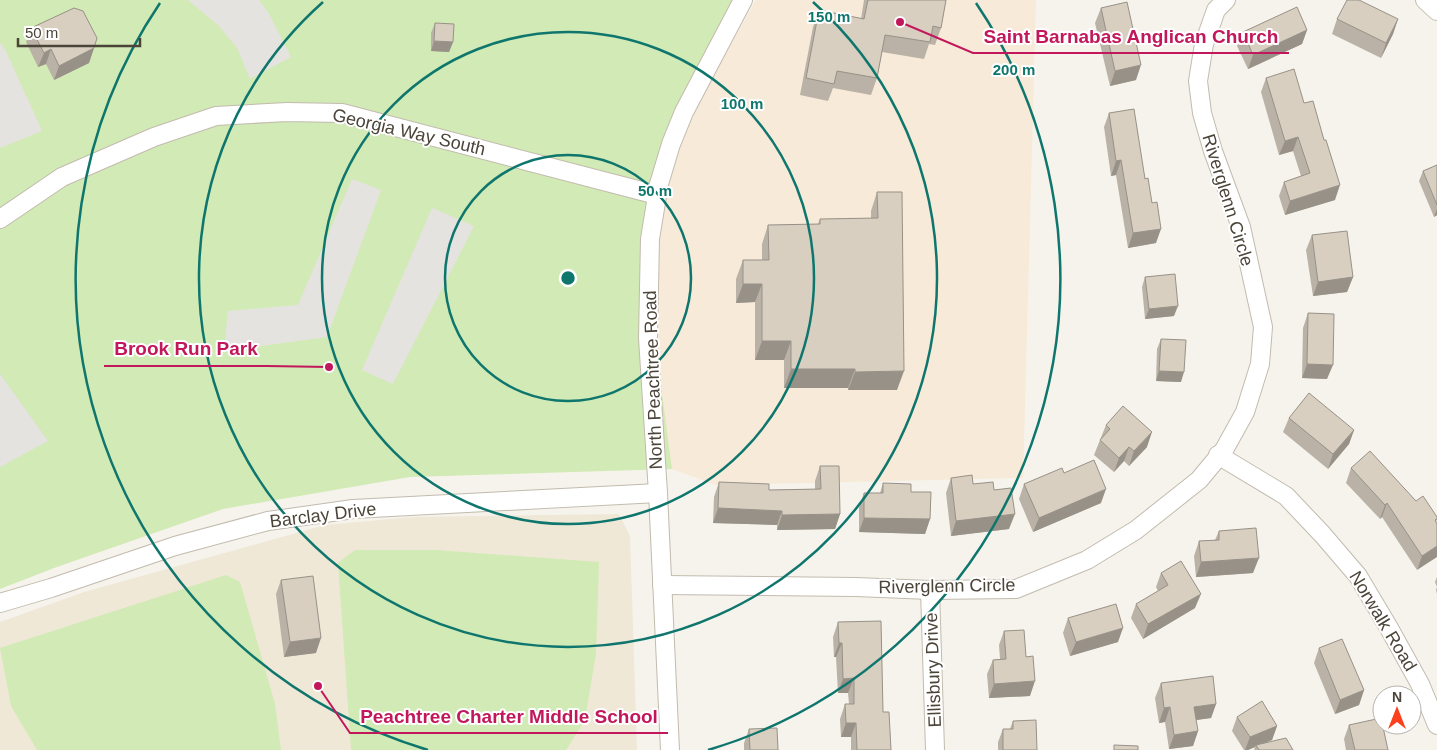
<svg xmlns="http://www.w3.org/2000/svg" width="1437" height="750" font-family="Helvetica,sans-serif">
  <rect width="100%" height="100%" fill="#f6f3ec"/>
  <path fill="#f7ead8" d="M756,0H1036L1023,478L716,485L672,469L652,448L645,265L680,136Z"/>
  <path fill="#efe8d6" d="M619,514L630,536L637,750H0V622L84,592L325,525L413,517Z"/>
  <g fill="#d2eab5">
    <path d="M0,0H740L657,195L645,265L672,469L410,477L223,509L54,568L0,589Z"/>
    <path d="M355,550H436L599,562L596,653L585,720L566,750H351L338,563Z"/>
    <path d="M226,575L240,582L275,704L281,750H37L11,706L0,648Z"/>
  </g>
  <g fill="#e5e3e0">
    <path d="M188,0H259L269,14L291,57L250,79L237,48L219,26Z"/>
    <path d="M0,43L5,49L42,131L0,148Z"/>
    <path d="M352,179L381,190L327,337L224,351L228,311L298,305Z"/>
    <path d="M432,208L474,226L393,384L362,370Z"/>
    <path d="M0,374L48,441L0,467Z"/>
  </g>
  <g fill="none" stroke-linecap="round" stroke-linejoin="round">
    <defs>
      <g id="minor">
        <path d="M1425,0L1437,11"/>
        <path d="M0,219L62,177L154,137L216,116L287,112L342,113L657,195"/>
        <path d="M1218,455L1286,496L1322,534L1358,576L1389,628L1420,684L1437,725"/>
        <path d="M662,585L856,587L930,590L1016,589L1087,560L1136,530L1199,480L1224,450L1245,412L1260,364L1263,327L1241,227L1213,151L1202,113L1198,81L1204,44L1216,10L1226,0"/>
        <path d="M930,590L935,750"/>
        <path d="M0,603L51,588L175,546L268,521L353,509L658,493"/>
        <path d="M670,750L658,493L648,338L650,239L659,184L671,144L684,112L743,0"/>
      </g>
    </defs>
    <use href="#minor" stroke="#c2bbae" stroke-width="20"/>
    <use href="#minor" stroke="#fff" stroke-width="18"/>
  </g>
  <g fill="#bab2a6">
    <path d="M864,0H946L941,28L935,45L929,44L924,59L882,52L877,78L871,95L833,88L828,101L800,95L813,27L819,10L861,19Z"/>
    <path d="M1101,8L1136,80L1110,86L1095,23Z"/>
    <path d="M1337,19H1398L1393,34L1381,58L1332,34Z"/>
    <path d="M435,23L453,42L449,52L431,51V33Z"/>
    <path d="M31,28L94,48L89,63L54,80L46,64L38,67L26,42Z"/>
    <path d="M1307,30L1302,44L1248,69L1237,46L1243,32Z"/>
    <path d="M1266,78L1304,103L1335,200L1285,215L1279,196L1284,182L1301,176L1293,151L1279,155L1261,92Z"/>
    <path d="M1109,113L1145,179L1152,203L1156,243L1128,248L1116,175L1111,176L1104,127Z"/>
    <path d="M1437,165V215L1434,217L1419,181L1423,171Z"/>
    <path d="M877,192L897,390H848V388H784V360H755V302L736,303V279L743,260H762V244L768,225L818,224L820,219H871V211Z"/>
    <path d="M1312,235L1353,277L1347,292L1313,296L1306,250Z"/>
    <path d="M1145,277L1174,316L1145,319L1142,287Z"/>
    <path d="M1308,313L1327,379L1302,378L1303,328Z"/>
    <path d="M1161,339L1181,382L1156,381L1157,349Z"/>
    <path d="M1289,418L1354,430L1349,444L1328,469L1283,432Z"/>
    <path d="M1106,425L1147,447L1129,466L1124,461L1114,472L1094,455Z"/>
    <path d="M820,466L840,514L835,529L777,530V525L713,523L714,497L719,482L769,490L815,489V481Z"/>
    <path d="M1351,468L1416,501L1437,517L1436,523L1417,570L1382,517L1380,519L1346,483Z"/>
    <path d="M951,478L994,490L1009,529L951,536L946,493Z"/>
    <path d="M883,483L911,492L930,519L925,534L859,532V507L864,493H880Z"/>
    <path d="M1024,484L1101,503L1033,532L1019,499Z"/>
    <path d="M1219,531L1253,573L1196,577L1194,556L1199,541L1215,540Z"/>
    <path d="M1161,573L1195,608L1143,639L1131,618L1136,604L1158,591L1156,587Z"/>
    <path d="M1437,577V594L1436,590L1437,587L1435,582Z"/>
    <path d="M281,580L316,653L284,657L276,594Z"/>
    <path d="M1068,618L1118,642L1070,656L1063,633Z"/>
    <path d="M838,622L883,712L891,750H851V737H841L840,719L845,704H849L848,693H838L836,657H834L833,637Z"/>
    <path d="M1004,631L1026,657L1030,696L989,698L987,674L993,660L1000,659L999,645Z"/>
    <path d="M1319,648L1364,690L1359,705L1335,714L1314,663Z"/>
    <path d="M1161,683L1216,704L1211,718L1196,720L1198,731L1193,746L1169,749L1165,722L1159,723L1155,698Z"/>
    <path d="M1237,717L1277,726L1272,740L1267,742L1293,750H1254L1255,747L1248,750H1244L1232,731Z"/>
    <path d="M1013,721L1037,750H998V742L1003,729H1010Z"/>
    <path d="M1349,725L1388,750H1346L1344,739Z"/>
    <path d="M749,729L778,750H744V743Z"/>
  </g>
  <g fill="#979187">
    <path d="M1398,19L1393,34L1381,58L1386,43Z"/>
    <path d="M1307,30L1302,44L1248,69L1253,55Z"/>
    <path d="M434,41L453,42L449,52L431,51Z"/>
    <path d="M94,48L89,63L54,80L59,66Z"/>
    <path d="M51,49L46,64L38,67L44,53Z"/>
    <path d="M1141,65L1136,80L1110,86L1115,71Z"/>
    <path d="M1298,137L1293,151L1279,155L1285,141Z"/>
    <path d="M1121,160L1116,175L1111,176L1116,161Z"/>
    <path d="M1340,185L1335,200L1285,215L1290,201Z"/>
    <path d="M1437,209V215L1434,217Z"/>
    <path d="M1161,229L1156,243L1128,248L1133,233Z"/>
    <path d="M1353,277L1347,292L1313,296L1318,282Z"/>
    <path d="M743,284H762L755,302L736,303Z"/>
    <path d="M1178,306L1174,316L1145,319L1149,309Z"/>
    <path d="M762,341H791L784,360H755Z"/>
    <path d="M1307,364L1333,365L1327,379L1302,378Z"/>
    <path d="M791,369H855L848,388H784Z"/>
    <path d="M904,371L897,390H848L855,372Z"/>
    <path d="M1159,371L1184,372L1181,382L1156,381Z"/>
    <path d="M1354,430L1349,444L1328,469L1333,454Z"/>
    <path d="M1152,432L1147,447L1129,466L1134,451Z"/>
    <path d="M1129,447L1124,461L1114,472L1119,458Z"/>
    <path d="M1106,489L1101,503L1033,532L1039,518Z"/>
    <path d="M1387,503L1382,517L1380,519L1385,505Z"/>
    <path d="M718,508L782,511L777,525L713,523Z"/>
    <path d="M840,514L835,529L777,530L782,515Z"/>
    <path d="M1015,514L1009,529L951,536L956,521Z"/>
    <path d="M864,518L930,519L925,534L859,532Z"/>
    <path d="M1437,546V557L1417,570L1422,556Z"/>
    <path d="M1259,558L1253,573L1196,577L1201,562Z"/>
    <path d="M1201,594L1195,608L1143,639L1148,624Z"/>
    <path d="M1123,628L1118,642L1070,656L1076,642Z"/>
    <path d="M321,638L316,653L284,657L290,642Z"/>
    <path d="M839,643H842L836,657H834Z"/>
    <path d="M854,678L848,693H838L843,679Z"/>
    <path d="M1035,681L1030,696L989,698L994,684Z"/>
    <path d="M1364,690L1359,705L1335,714L1340,700Z"/>
    <path d="M1216,704L1211,718L1189,721L1194,707Z"/>
    <path d="M1170,707L1165,722L1159,723L1164,708Z"/>
    <path d="M846,723H856L851,737H841Z"/>
    <path d="M1277,726L1272,740L1257,746L1256,745L1255,747L1248,750H1245L1250,737Z"/>
    <path d="M1198,731L1193,746L1169,749L1174,735Z"/>
  </g>
  <g fill="#d8cfc1" stroke="#979187">
    <path d="M868,0H946L941,28L933,26L930,42L885,35L877,78L837,71L834,84L806,78L819,10L864,19Z"/>
    <path d="M1347,0H1359L1398,19L1386,43L1337,19Z"/>
    <path d="M1127,2L1141,65L1115,71L1101,8Z"/>
    <path d="M1297,7L1307,30L1253,55L1243,32Z"/>
    <path d="M74,8L83,11L97,38L94,48L59,66L51,49L44,53L31,28Z"/>
    <path d="M435,23L454,24L453,42L434,41Z"/>
    <path d="M1294,69L1304,103L1313,101L1324,140H1326L1340,185L1290,201L1284,182L1310,173L1298,137L1285,141L1266,78Z"/>
    <path d="M1134,109L1145,179L1148,178L1152,203L1157,202L1161,229L1133,233L1121,160L1116,161L1109,113Z"/>
    <path d="M1437,165V205L1423,171Z"/>
    <path d="M877,192H902L904,371L855,372V369H791V341H762V284H743V260H769L768,225L820,224V219L878,218Z"/>
    <path d="M1347,231L1353,277L1318,282L1312,235Z"/>
    <path d="M1175,274L1178,306L1149,309L1145,277Z"/>
    <path d="M1308,313L1334,314L1333,365L1307,364Z"/>
    <path d="M1161,339L1186,340L1184,372L1159,371Z"/>
    <path d="M1309,393L1354,430L1333,454L1289,418Z"/>
    <path d="M1123,406L1152,432L1134,451L1129,447L1119,458L1100,440L1110,429L1106,425Z"/>
    <path d="M1370,451L1416,501L1423,496L1437,517V519L1435,520L1437,524V546L1422,556L1387,503L1385,505L1351,468Z"/>
    <path d="M1094,460L1106,489L1039,518L1024,484L1062,468L1064,473Z"/>
    <path d="M820,466H839L840,514L782,515V511L718,508L719,482L769,484V490L821,489Z"/>
    <path d="M972,475L973,484L993,482L994,490L1011,488L1015,514L956,521L951,478Z"/>
    <path d="M883,483L911,484V492H931L930,519L864,518V493H883Z"/>
    <path d="M1256,528L1259,558L1201,562L1199,541L1219,540V531Z"/>
    <path d="M1181,561L1201,594L1148,624L1136,604L1168,585L1161,573Z"/>
    <path d="M313,576L321,638L290,642L281,580Z"/>
    <path d="M1116,604L1123,628L1076,642L1068,618Z"/>
    <path d="M881,621L883,712H889L891,750H857L856,723H846L845,704H854V678L843,679L842,643H839L838,622Z"/>
    <path d="M1024,630L1026,657L1033,656L1035,681L994,684L993,660L1006,659L1004,631Z"/>
    <path d="M1342,639L1364,690L1340,700L1319,648Z"/>
    <path d="M1213,676L1216,704L1194,707L1198,731L1174,735L1170,707L1164,708L1161,683Z"/>
    <path d="M1262,701L1277,726L1250,737L1237,717Z"/>
    <path d="M1381,718L1388,750H1355L1349,725Z"/>
    <path d="M1036,720L1037,750H1003V729H1013V721Z"/>
    <path d="M777,728L778,750H750L749,729Z"/>
    <path d="M1286,738L1293,750H1259L1256,745Z"/>
    <path d="M1114,745L1138,746V750H1114Z"/>
  </g>
  <g fill="none" stroke="#0f766e" stroke-width="2.5">
    <circle cx="568" cy="278" r="123"/>
    <circle cx="568" cy="278" r="246"/>
    <path d="M813 2A369 369 0 1 1 323 2"/>
    <path d="M428 750A492 492 0 0 1 160 3M976 3A492 492 0 0 1 708 750"/>
  </g>
  <g text-anchor="middle" dominant-baseline="central" stroke-width="4" stroke-linejoin="round" paint-order="stroke">
    <g font-size="18" fill="#4b4439" stroke="#fff">
      <text transform="translate(409 132) rotate(13)">Georgia Way South</text>
      <text transform="translate(1228 200) rotate(73)">Riverglenn Circle</text>
      <text transform="translate(653 380) rotate(-92)">North Peachtree Road</text>
      <text transform="translate(323 515) rotate(-7)">Barclay Drive</text>
      <text transform="translate(947 586) rotate(-1)">Riverglenn Circle</text>
      <text transform="translate(1383 621) rotate(59)">Norwalk Road</text>
      <text transform="translate(933 670) rotate(-92)">Ellisbury Drive</text>
    </g>
  </g>
  <circle cx="568" cy="278" r="8" fill="#0f766e" stroke="#fff" stroke-width="2.5"/>
  <g font-size="15" text-anchor="middle" font-weight="bold" fill="#0f766e" stroke="#fff" stroke-width="4" stroke-linejoin="round" paint-order="stroke">
    <text x="829" y="22">150 m</text>
    <text x="1014" y="75">200 m</text>
    <text x="742" y="109">100 m</text>
    <text x="655" y="196">50 m</text>
  </g>
  <path fill="none" stroke="#c2185b" stroke-width="2" d="M900 22L973 53H1289M329 367L267 366H104M318 686L350 733H668"/>
  <g fill="#c2185b" stroke="#fff" stroke-width="2">
    <circle cx="900" cy="22" r="5"/>
    <circle cx="329" cy="367" r="5"/>
    <circle cx="318" cy="686" r="5"/>
  </g>
  <g font-size="19" text-anchor="middle" font-weight="bold" fill="#c2185b" stroke="#fff" stroke-width="4" stroke-linejoin="round" paint-order="stroke">
    <text x="1131" y="43">Saint Barnabas Anglican Church</text>
    <text x="186" y="355">Brook Run Park</text>
    <text x="509" y="723">Peachtree Charter Middle School</text>
  </g>
  <g transform="translate(1397 710)"><circle r="24" fill="#ffffff" stroke="#b7b4b0"/>
  <path d="M0-4L9 19L0 12L-9 19Z" fill="#fc3f1d"/>
  <text y="-8" font-size="14" font-weight="bold" text-anchor="middle" fill="#4b4439">N</text>
  </g>
  <path d="M18 38v8h122v-8" fill="none" stroke="#4b4439" stroke-width="2.5"/>
  <text x="25" y="38" font-size="15" fill="#4b4439" stroke="#ffffff" stroke-width="4" paint-order="stroke">50 m</text>
</svg>
